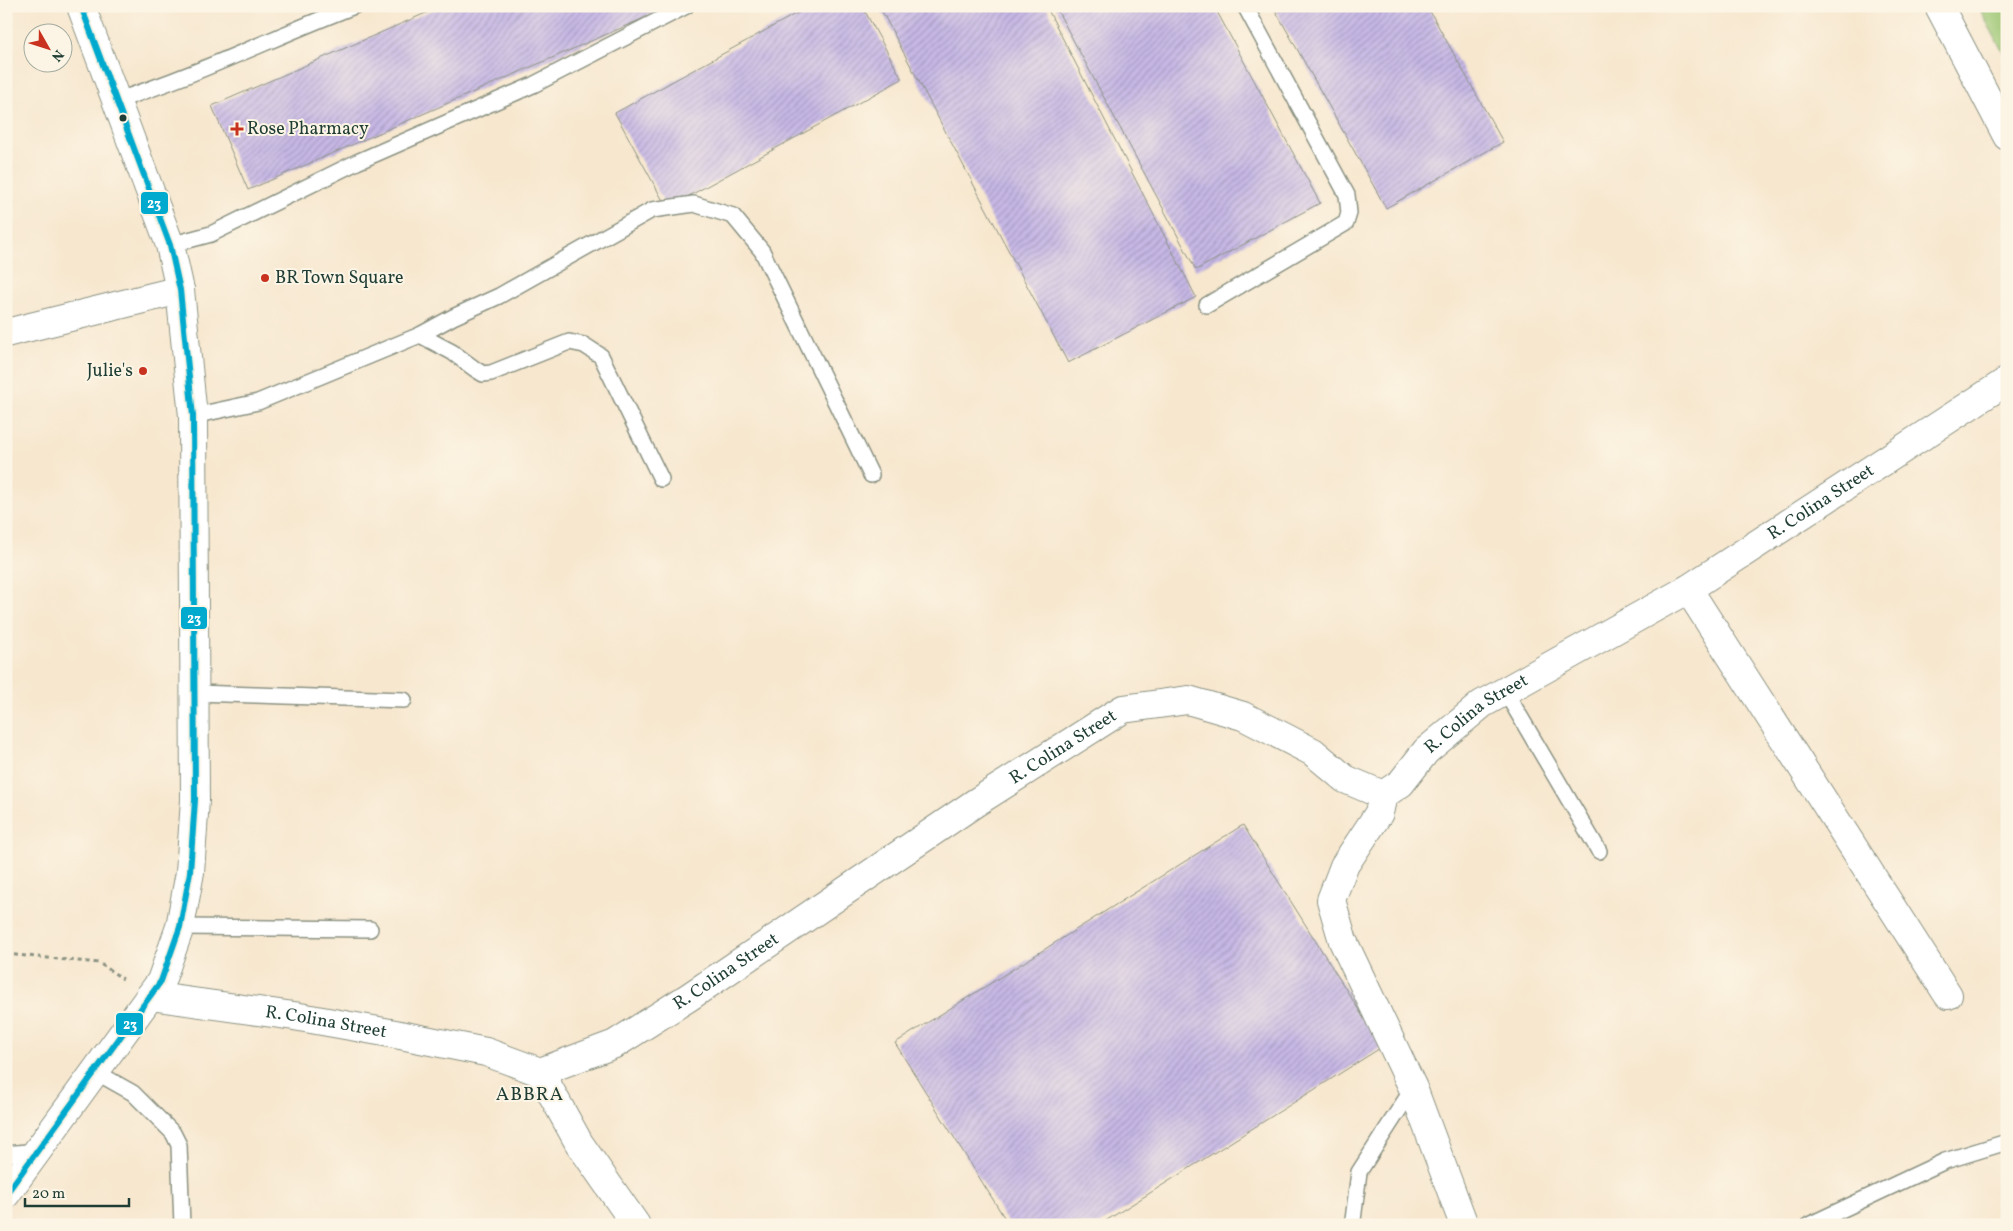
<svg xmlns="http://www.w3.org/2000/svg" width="2013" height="1231" font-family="Vollkorn,serif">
  <defs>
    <pattern id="building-hatch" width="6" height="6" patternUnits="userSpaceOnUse" patternTransform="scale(1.25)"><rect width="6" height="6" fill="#c7b8e6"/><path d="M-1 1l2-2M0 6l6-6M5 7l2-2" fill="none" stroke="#a197bb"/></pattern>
  </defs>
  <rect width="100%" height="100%" fill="#fcf5e5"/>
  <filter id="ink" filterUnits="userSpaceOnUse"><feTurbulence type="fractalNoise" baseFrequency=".02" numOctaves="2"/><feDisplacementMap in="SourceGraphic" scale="10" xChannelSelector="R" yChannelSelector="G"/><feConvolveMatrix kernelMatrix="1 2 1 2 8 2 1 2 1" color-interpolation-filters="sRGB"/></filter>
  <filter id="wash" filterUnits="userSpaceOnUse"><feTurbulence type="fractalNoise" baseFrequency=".0096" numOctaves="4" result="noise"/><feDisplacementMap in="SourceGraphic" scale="20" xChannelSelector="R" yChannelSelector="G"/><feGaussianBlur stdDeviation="1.12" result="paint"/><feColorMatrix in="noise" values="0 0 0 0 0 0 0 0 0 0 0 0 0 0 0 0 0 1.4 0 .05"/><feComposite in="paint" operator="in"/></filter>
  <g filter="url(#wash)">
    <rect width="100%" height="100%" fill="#f7e7cf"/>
    <path fill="#9ec774" stroke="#5e8254" d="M1978,6H2007V60Z"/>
    <g id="blocks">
      <g fill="url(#building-hatch)">
        <path d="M442,6H666L667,8L248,190L212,106Z"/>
        <path d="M810,6H862L902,79L667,208L615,113Z"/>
        <path d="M879,6H1046L1196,297L1068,363Z"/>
        <path d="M1055,6H1214L1320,203L1196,270Z"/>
        <path d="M1273,6H1427L1503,142L1386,208Z"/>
        <path d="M1243,825L1382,1047L1099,1225H1009L895,1043Z"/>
      </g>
    </g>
  </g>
  <g filter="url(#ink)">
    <use href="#blocks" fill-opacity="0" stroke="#8b9282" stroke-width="1"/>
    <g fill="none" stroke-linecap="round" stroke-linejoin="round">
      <defs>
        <g id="lane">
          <path d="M115,101C197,75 274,37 354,6"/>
          <path d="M170,245L211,234L357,162L533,85L686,6"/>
          <path d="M1207,305L1346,223L1349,213L1347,195L1245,6"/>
          <path d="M420,335L452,352L475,369L483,374L491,373L569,342L584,345L601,356L661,479"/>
          <path d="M193,416L258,402L420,335L453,317L499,296L652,210L694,204L733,216L762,251L871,475"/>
          <path d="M1505,691L1599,851"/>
          <path d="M196,693L404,700"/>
          <path d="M180,927L370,929"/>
          <path d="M94,1071L133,1093L173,1133L179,1145L182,1225"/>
          <path d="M6,1154L37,1151"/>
          <path d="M1355,1225L1353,1220L1359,1172L1413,1088"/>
          <path d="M1809,1225L1945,1161L2007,1142"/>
        </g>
        <g id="street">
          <path d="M6,333L180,290"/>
          <path d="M1688,589L1948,995"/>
          <path id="s1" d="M1383,795L1401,783L1426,751L1482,704L1688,589L2007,381"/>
          <path d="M1383,795L1379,813L1344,866L1331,900L1343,941L1413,1088L1464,1225"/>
          <path id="s2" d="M150,996L294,1016L390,1033L486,1052L540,1072L615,1044L689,997L975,803L1123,709L1188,700L1243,716L1313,752L1345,779L1383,795"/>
          <path d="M540,1072L579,1143L636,1225"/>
        </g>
        <path id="secondary" d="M1939,6L2007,136"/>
        <path id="highway" d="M6,1194L161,981L180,927L190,872L195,800L193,416L180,290L170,245L81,6"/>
      </defs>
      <use href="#lane" stroke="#8b9282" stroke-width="18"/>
      <use href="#street" stroke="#8b9282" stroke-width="30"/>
      <use href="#secondary" stroke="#8b9282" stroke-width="30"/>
      <use href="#highway" stroke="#8b9282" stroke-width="30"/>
      <path stroke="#8b9282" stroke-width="3" stroke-dasharray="4 4" stroke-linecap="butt" d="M6,954L99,963L123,979"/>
      <use href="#lane" stroke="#fff" stroke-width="15"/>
      <use href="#street" stroke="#fff" stroke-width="28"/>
      <use href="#secondary" stroke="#fff" stroke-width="28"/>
      <use href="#highway" stroke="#fff" stroke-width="28"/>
      <defs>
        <path id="bus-1" d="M6,1194L161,981L180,927L190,872L195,800L193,416L180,290L170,245L81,6"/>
      </defs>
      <use href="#bus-1" stroke="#fcf5e5" stroke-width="10"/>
      <use href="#bus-1" stroke="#00a9ce" stroke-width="6"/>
    </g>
  </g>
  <circle fill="#1f3d34" stroke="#fcf5e5" stroke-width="2" cx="123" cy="118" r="4.5"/>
  <g fill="#c8321e" stroke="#fcf5e5" stroke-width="2">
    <path d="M234.5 121.5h5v5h5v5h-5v5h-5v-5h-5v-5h5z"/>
    <circle cx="265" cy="278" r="5"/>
    <circle cx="143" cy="371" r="5"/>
  </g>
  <g text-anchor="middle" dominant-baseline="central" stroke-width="4" stroke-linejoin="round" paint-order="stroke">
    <g font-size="18" fill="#1f3d34" stroke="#fcf5e5" text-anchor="start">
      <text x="247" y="129">Rose Pharmacy</text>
      <text x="275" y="278">BR Town Square</text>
      <text x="133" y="371" text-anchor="end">Julie's</text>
    </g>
    <g font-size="18" fill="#1f3d34" stroke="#fcf5e5">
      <text stroke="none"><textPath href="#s1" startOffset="530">R. Colina Street</textPath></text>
      <text stroke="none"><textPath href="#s1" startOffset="125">R. Colina Street</textPath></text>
      <text stroke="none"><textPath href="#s2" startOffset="1016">R. Colina Street</textPath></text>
      <text stroke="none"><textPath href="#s2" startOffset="611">R. Colina Street</textPath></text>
      <text stroke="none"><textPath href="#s2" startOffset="178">R. Colina Street</textPath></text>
    </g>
    <g font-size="19" letter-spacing="1" fill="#1f3d34" stroke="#fcf5e5">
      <text x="530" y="1095">ABBRA</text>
    </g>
  </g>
  <g stroke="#fcf5e5" stroke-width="2">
    <rect x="140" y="191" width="29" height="24" rx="5" fill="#00a9ce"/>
    <rect x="180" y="606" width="28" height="24" rx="5" fill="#00a9ce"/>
    <rect x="115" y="1012" width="29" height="24" rx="5" fill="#00a9ce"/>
  </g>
  <g font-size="14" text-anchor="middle" font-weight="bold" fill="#fff">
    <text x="154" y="208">23</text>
    <text x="194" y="623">23</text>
    <text x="130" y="1029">23</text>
  </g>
  <rect width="2013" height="1231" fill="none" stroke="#fcf5e5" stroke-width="25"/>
  <g transform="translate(48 48) rotate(129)"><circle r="24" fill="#fcf5e5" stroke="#a4ab9e"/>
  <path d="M0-4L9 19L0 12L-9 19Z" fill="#c8321e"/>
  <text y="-8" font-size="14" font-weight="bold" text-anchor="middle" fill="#1f3d34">N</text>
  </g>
  <path d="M25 1198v8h104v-8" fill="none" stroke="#1f3d34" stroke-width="2.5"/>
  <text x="32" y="1198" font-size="15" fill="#1f3d34" stroke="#fcf5e5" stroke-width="4" paint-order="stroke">20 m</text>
</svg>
